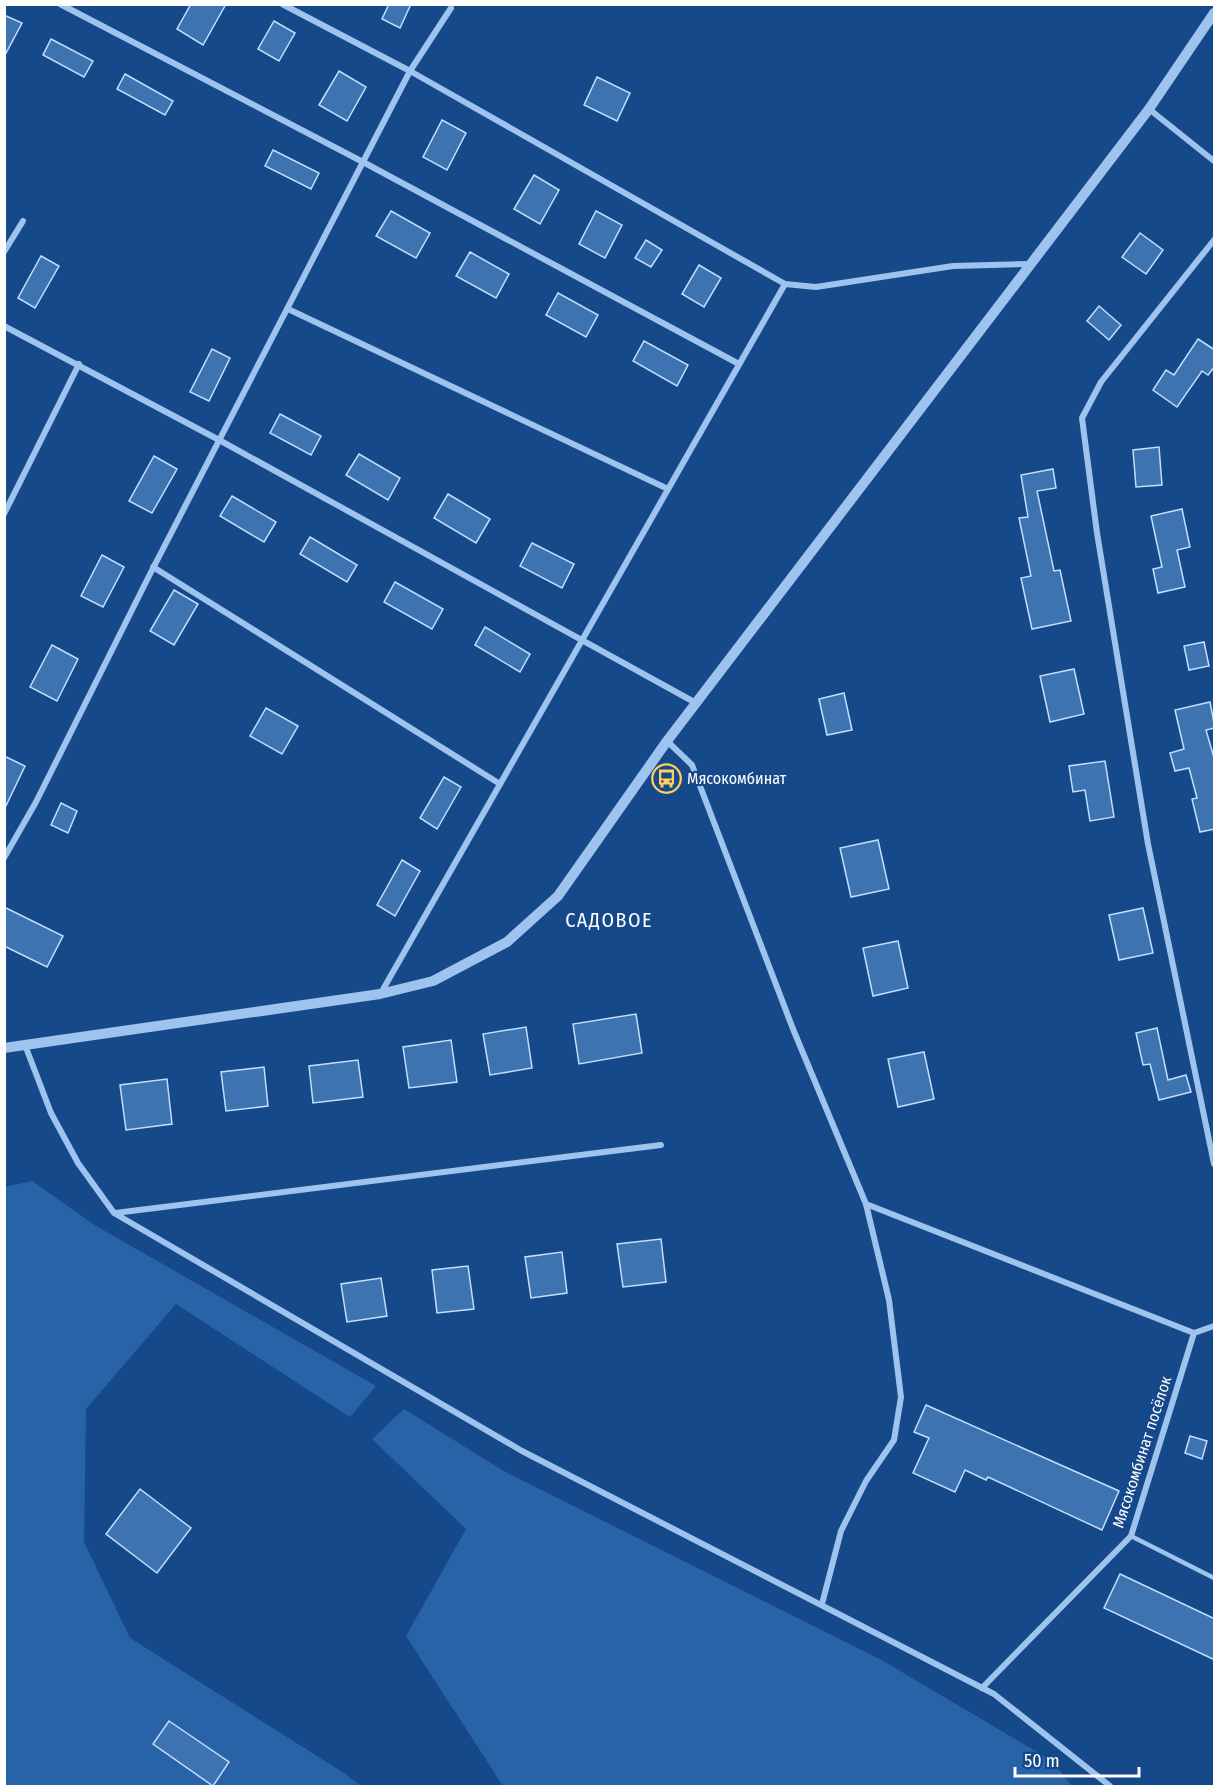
<svg xmlns="http://www.w3.org/2000/svg" width="1219" height="1791" font-family="'Fira Sans Condensed',sans-serif">
  <rect width="100%" height="100%" fill="#16498a"/>
  <g fill="#2863a8">
    <path d="M32,1181L96,1226L376,1386L350,1417L176,1304L86,1409L84,1542L130,1638L344,1773L361,1786H5L4,1187Z"/>
    <path d="M404,1409L507,1473L885,1662L1052,1761L1072,1786H503L406,1636L466,1529L372,1439Z"/>
  </g>
  <g fill="#3e73b2" stroke="#c4ddfb" stroke-width="1.5">
    <path d="M191,4H226L203,45L177,29Z"/>
    <path d="M389,4H411L400,28L382,19Z"/>
    <path d="M4,15L22,23L4,57Z"/>
    <path d="M274,21L295,33L279,61L258,49Z"/>
    <path d="M51,39L93,61L84,77L43,55Z"/>
    <path d="M339,71L366,87L347,121L319,105Z"/>
    <path d="M125,74L173,101L165,115L117,89Z"/>
    <path d="M597,77L630,93L617,121L584,105Z"/>
    <path d="M442,120L466,133L447,170L423,157Z"/>
    <path d="M273,150L319,173L311,189L265,166Z"/>
    <path d="M534,175L559,190L540,224L514,209Z"/>
    <path d="M391,211L430,233L416,258L376,236Z"/>
    <path d="M596,211L622,225L605,258L579,244Z"/>
    <path d="M1140,233L1163,250L1146,274L1122,257Z"/>
    <path d="M646,240L662,250L651,267L635,258Z"/>
    <path d="M470,252L509,274L496,298L456,276Z"/>
    <path d="M41,256L59,266L35,308L18,298Z"/>
    <path d="M699,265L721,278L704,307L682,294Z"/>
    <path d="M558,293L598,315L586,337L546,315Z"/>
    <path d="M1099,306L1121,325L1109,340L1087,321Z"/>
    <path d="M1198,339L1215,350V366L1208,375L1202,371L1177,407L1153,390L1166,370L1174,375Z"/>
    <path d="M644,341L688,365L677,386L633,361Z"/>
    <path d="M212,349L230,358L209,401L190,392Z"/>
    <path d="M280,414L321,436L311,455L270,433Z"/>
    <path d="M1159,447L1162,485L1136,487L1133,450Z"/>
    <path d="M359,454L400,478L388,500L346,475Z"/>
    <path d="M154,456L177,469L152,513L129,501Z"/>
    <path d="M1053,469L1056,488L1037,491L1054,571L1060,570L1071,621L1032,629L1021,578L1031,576L1019,518L1028,517L1021,475Z"/>
    <path d="M448,494L490,519L476,543L434,518Z"/>
    <path d="M232,496L276,522L264,542L220,516Z"/>
    <path d="M1182,509L1190,547L1177,550L1185,587L1158,593L1153,569L1162,567L1151,516Z"/>
    <path d="M310,537L357,565L347,582L300,554Z"/>
    <path d="M532,543L574,564L562,588L520,566Z"/>
    <path d="M102,555L124,567L103,607L81,596Z"/>
    <path d="M395,582L443,609L432,629L384,602Z"/>
    <path d="M174,590L198,604L174,645L150,631Z"/>
    <path d="M485,627L530,654L520,672L475,645Z"/>
    <path d="M1204,642L1209,666L1189,670L1184,646Z"/>
    <path d="M52,645L78,659L57,701L30,687Z"/>
    <path d="M1074,669L1084,714L1050,722L1040,676Z"/>
    <path d="M844,693L852,730L827,735L819,699Z"/>
    <path d="M1210,702L1215,728L1206,730L1215,761V829L1200,832L1192,799L1197,798L1189,768L1175,771L1170,753L1184,749L1175,710Z"/>
    <path d="M266,708L298,726L282,754L250,736Z"/>
    <path d="M4,756L25,766L4,810Z"/>
    <path d="M1105,761L1114,817L1090,821L1085,790L1073,792L1069,766Z"/>
    <path d="M444,777L461,787L437,829L420,818Z"/>
    <path d="M61,803L77,811L68,833L51,825Z"/>
    <path d="M878,840L889,889L851,897L840,848Z"/>
    <path d="M402,860L420,871L395,916L377,905Z"/>
    <path d="M4,907L63,936L47,967L4,946Z"/>
    <path d="M1143,908L1153,953L1119,960L1109,915Z"/>
    <path d="M898,941L908,988L873,996L863,948Z"/>
    <path d="M636,1014L642,1053L579,1064L573,1024Z"/>
    <path d="M526,1027L532,1068L490,1075L483,1034Z"/>
    <path d="M1157,1028L1168,1080L1186,1075L1191,1092L1159,1100L1150,1064L1143,1065L1136,1033Z"/>
    <path d="M451,1040L457,1082L409,1088L403,1047Z"/>
    <path d="M924,1052L934,1099L898,1107L888,1059Z"/>
    <path d="M358,1060L363,1097L313,1103L309,1066Z"/>
    <path d="M264,1067L268,1106L226,1111L221,1072Z"/>
    <path d="M167,1079L172,1124L126,1130L120,1085Z"/>
    <path d="M661,1239L666,1282L623,1287L617,1244Z"/>
    <path d="M562,1252L567,1293L531,1298L525,1257Z"/>
    <path d="M468,1266L474,1309L437,1313L432,1270Z"/>
    <path d="M381,1278L387,1316L347,1322L341,1284Z"/>
    <path d="M926,1405L1119,1491L1102,1530L988,1477L986,1480L965,1470L955,1492L913,1473L929,1438L914,1432Z"/>
    <path d="M1190,1436L1207,1441L1202,1459L1185,1453Z"/>
    <path d="M140,1489L191,1528L157,1573L106,1534Z"/>
    <path d="M1120,1574L1215,1619V1660L1104,1608Z"/>
    <path d="M169,1721L229,1762L213,1786L153,1744Z"/>
  </g>
  <g fill="none" stroke-linecap="round" stroke-linejoin="round">
    <path stroke="#9ec3ef" stroke-width="4.5" d="M1131,1536L1214,1578"/>
    <g stroke="#9ec3ef" stroke-width="6">
      <path d="M60,4L363,162L739,364"/>
      <path d="M282,4L410,71L785,284L816,287L953,266L1030,264"/>
      <path d="M1149,109L1214,161"/>
      <path d="M1214,240L1101,382L1082,418L1097,533L1148,844L1214,1164"/>
      <path d="M4,252L23,221"/>
      <path d="M288,309L668,489"/>
      <path d="M4,326L221,441L696,703"/>
      <path d="M4,514L79,364"/>
      <path d="M153,567L500,784"/>
      <path d="M667,741L692,765L793,1029L866,1204L1194,1333"/>
      <path d="M4,858L36,802L149,576L410,71L451,8"/>
      <path d="M381,993L785,284"/>
      <path d="M25,1045L51,1113L78,1163L114,1213L522,1451L994,1694L1110,1786"/>
      <path d="M115,1213L661,1145"/>
      <path d="M822,1604L841,1531L866,1481L894,1440L901,1397L889,1300L866,1204"/>
      <path d="M982,1688L1131,1536L1194,1333L1214,1326"/>
    </g>
    <path stroke="#9ec3ef" stroke-width="10" d="M4,1048L380,994L433,981L507,942L558,896L667,741L1149,109L1214,13"/>
  </g>
  <defs>
    <symbol id="bus-ring" viewBox="-11 -11 22 22"><circle r="9.5" fill="#16498a" stroke="#ffcf5c" stroke-width="1.5"/><path d="M-5-6H5V4H4V6H2V4H-2V6H-4V4H-5ZM-3.5-4V0h7V-4ZM-3.5 1.2v1.5H-2V1.2ZM2 1.2v1.5H3.5V1.2Z" fill="#ffcf5c"/></symbol>
  </defs>
  <g fill-rule="evenodd">
    <use href="#bus-ring" x="650" y="762" width="33" height="33"/>
  </g>
  <g text-anchor="middle" dominant-baseline="central" stroke-width="4.5" stroke-linejoin="round" paint-order="stroke">
    <g font-size="16" fill="#fff" stroke="#16498a" text-anchor="start">
      <text x="687" y="778">Мясокомбинат</text>
    </g>
    <g font-size="16" fill="#fff" stroke="#16498a">
      <text transform="translate(1142 1452) rotate(-72)">Мясокомбинат посёлок</text>
    </g>
    <g font-size="20" letter-spacing="1.5" fill="#fff" stroke="#16498a">
      <text x="609" y="920">САДОВОЕ</text>
    </g>
  </g>
  <rect width="1219" height="1791" fill="none" stroke="#ffffff" stroke-width="12"/>
  <path d="M1015 1767v9h124v-9" fill="none" stroke="#ffffff" stroke-width="3"/>
  <text x="1024" y="1767" font-size="18" fill="#ffffff" stroke="#16498a" stroke-width="4.5" paint-order="stroke">50 m</text>
</svg>
